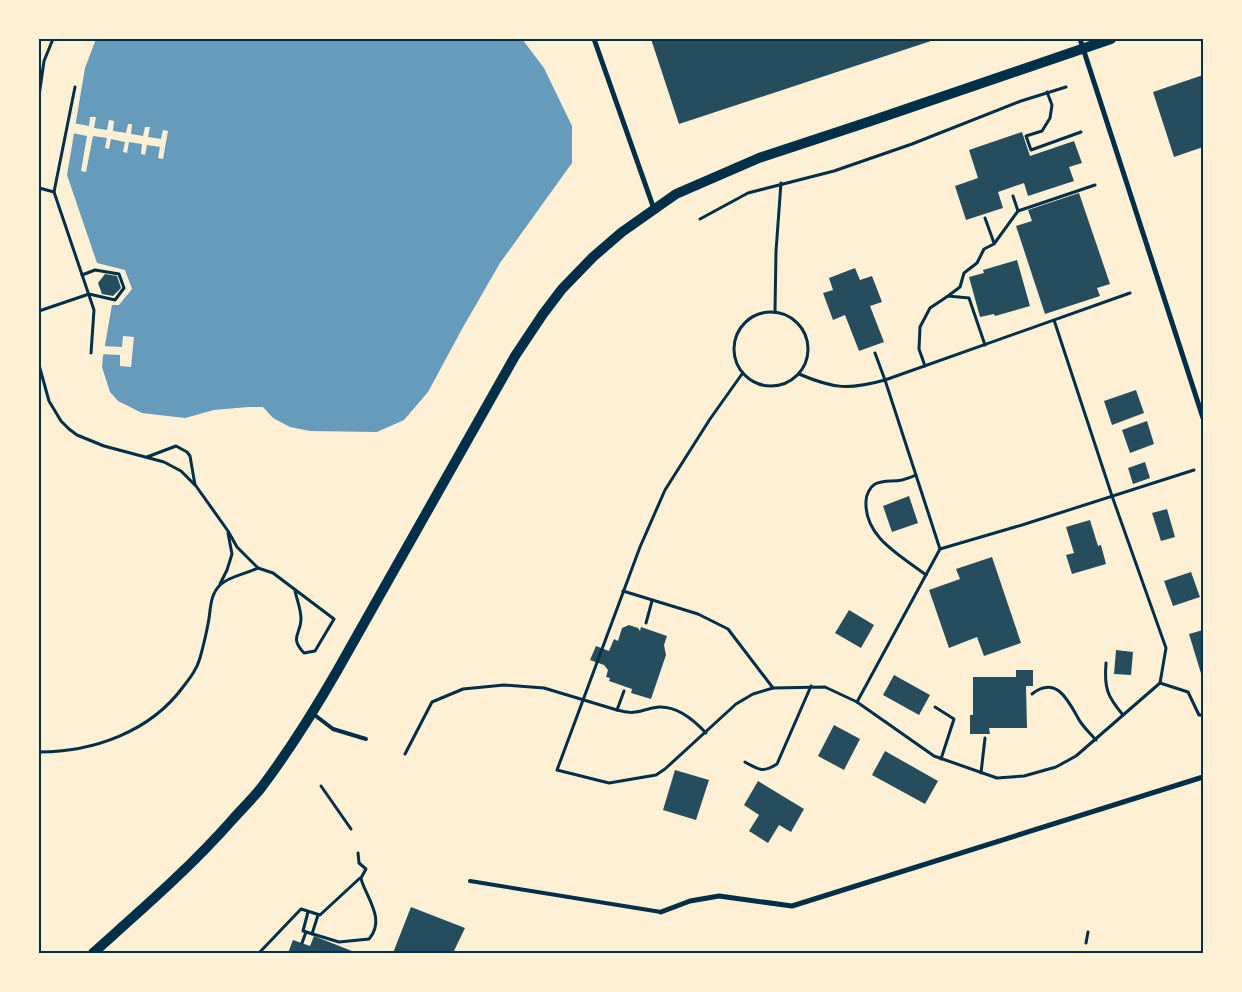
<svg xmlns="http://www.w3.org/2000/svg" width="1242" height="992" font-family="'DejaVu Sans',sans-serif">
  <rect width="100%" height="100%" fill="#fdf0d5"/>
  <path fill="#669bbc" d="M96,39H522L544,68L572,126V163L500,263L462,329L428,392L404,420L377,432L310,431L290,427L273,418L263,407H248L214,410L185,418L142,413L118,401L110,392L102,367L103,356L112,305H119L132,289L125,270L97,263L67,175L85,68Z"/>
  <g fill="#fdf0d5">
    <path d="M90,117H96L94,128L107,130L109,120L114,121L113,131L126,133L128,124H132L131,134L143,136L145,127H150L148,137L161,139L163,130L168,131L163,159L158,158L160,147L147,145L145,155L141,154L142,144L129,142L127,153L123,152L125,142L111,139L109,149L105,148L107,138L93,136L86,172L81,171L87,136L72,133L73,123L89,126Z"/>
    <path d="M123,336L134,337L131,367L120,366V355L100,354L102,346L122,347Z"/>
  </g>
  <g fill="#264d5e">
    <path d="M651,39H937L679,124Z"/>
    <path d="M1203,75V147L1174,157L1153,92Z"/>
    <path d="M1022,132L1030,156L1074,141L1082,163L1069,167L1074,181L1028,196L1024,183L998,192L1003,208L966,220L955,186L978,178L969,150Z"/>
    <path d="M1079,193L1110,284L1097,288L1100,296L1045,314L1016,226L1032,221L1028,210Z"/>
    <path d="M1017,260L1030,306L995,316L994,314L980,317L969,277L984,273L983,270Z"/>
    <path d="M855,268L860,280L872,276L882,302L870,306L884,342L859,351L845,315L833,320L823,293L833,290L829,278Z"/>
    <path d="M105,274L117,276L121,288L113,296L102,294L98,283Z"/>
    <path d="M1136,390L1144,413L1112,425L1104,401Z"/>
    <path d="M1147,421L1154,444L1130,453L1122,430Z"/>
    <path d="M1145,462L1150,478L1133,484L1128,468Z"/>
    <path d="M909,496L918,523L892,532L883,506Z"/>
    <path d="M1167,509L1175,537L1161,541L1152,513Z"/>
    <path d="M1090,520L1098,546L1101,545L1106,564L1072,574L1066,555L1074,553L1066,527Z"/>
    <path d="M992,557L1021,643L984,656L977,637L949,648L929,590L960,579L956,569Z"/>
    <path d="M1191,572L1200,597L1173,606L1164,581Z"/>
    <path d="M849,610L874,625L861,648L835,633Z"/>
    <path d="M629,625L638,628L640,631L641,627L667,636L664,645L666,655L651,699L631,693L632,689L609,681L610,678L606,677L608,670L604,665L590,660L596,646L609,651L614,639L618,641L622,628Z"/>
    <path d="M1203,630V680L1189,634Z"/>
    <path d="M1116,650L1133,652L1131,675L1114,674Z"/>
    <path d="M1016,670H1033V686H1026L1027,728H989L990,734H970V715H973V677H1016Z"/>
    <path d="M894,675L930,695L919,715L883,695Z"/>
    <path d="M834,725L860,739L844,770L818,756Z"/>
    <path d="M885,751L938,781L925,804L872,775Z"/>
    <path d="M675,770L709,780L696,820L663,810Z"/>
    <path d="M758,781L804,809L791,832L779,825L768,843L749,831L759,815L744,805Z"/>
    <path d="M411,907L465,928L453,953H393Z"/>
    <path d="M314,936L357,953H288L293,940L310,946Z"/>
  </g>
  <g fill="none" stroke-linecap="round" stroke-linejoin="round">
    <g stroke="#003049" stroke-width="3">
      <path d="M75,87L54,192L94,310L91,353"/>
      <path d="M1047,92L1052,105L1050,118L1042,131L1026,136L1031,150L1081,132"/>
      <path d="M39,96L44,61L53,39"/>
      <path d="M39,188L54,192"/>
      <path d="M1013,196L1018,211"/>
      <path d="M985,218L994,243"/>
      <path d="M700,219L748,193L834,171L912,144L1021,101L1066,87"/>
      <path d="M948,296L960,287L964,273L977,263L984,249L994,244L1018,211L1095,185"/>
      <path d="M39,311L89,294L115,300L124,288L119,274L95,270L82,275"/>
      <circle cx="771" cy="349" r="37"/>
      <path d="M775,312L776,251L781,183"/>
      <path d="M1054,320L1112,496L1166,648L1160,683L1076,756L1056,767L1024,776L997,778L934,756L857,702L940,549L885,380L1130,293"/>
      <path d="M39,365L49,401L61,421L69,429L77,435L104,446L164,462L181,471L196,486L228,531L237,547L258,568L273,573L334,619L315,651L304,653C289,637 301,634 301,619C301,609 297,600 295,591"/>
      <path d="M925,366L919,349L920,327L930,308L948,296L969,298L985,345"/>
      <path d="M742,374L710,419L665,490L640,547L557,770L609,783L656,775L665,769L736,704L753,694L773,688L825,687L857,702"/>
      <path d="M799,374C834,389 849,390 885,380L875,353"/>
      <path d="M147,457L176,446L187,452L190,456L195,485"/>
      <path d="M916,475C912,477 906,479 902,480C892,482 884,480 875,484C870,487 866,495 866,501C864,537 900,555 926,575"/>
      <path d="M940,549L1022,525L1194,470"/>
      <path d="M220,584L227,570L232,554L228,533"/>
      <path d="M623,591L698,614L728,629L773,688"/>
      <path d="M646,623L652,601"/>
      <path d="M1106,663C1104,688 1107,696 1123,715"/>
      <path d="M1160,683L1188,692L1199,715H1203"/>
      <path d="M624,691L617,710C638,716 641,709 659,707C678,706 694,720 706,733"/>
      <path d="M1032,694C1056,675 1068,700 1078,718C1082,726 1090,733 1096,740"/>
      <path d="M935,707L954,719L941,759"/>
      <path d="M39,752C93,752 150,732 183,687C190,678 197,669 200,658C203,647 206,635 208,624C211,611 209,596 220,585C229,576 246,574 258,568"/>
      <path d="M405,754L432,702L463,689L504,685L544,688L617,710"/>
      <path d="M745,762C759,770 763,773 777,764L811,686"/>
      <path d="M981,773L985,738"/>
      <path d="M321,786L351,829"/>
      <path d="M308,912L303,931L339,942L369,939C385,921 369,901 362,882L361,878L366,869L359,863L358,853"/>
      <path d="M312,934L318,915"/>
      <path d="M302,943L306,932"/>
      <path d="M1086,943L1088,932"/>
      <path d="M259,953L301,909L320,915L360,878"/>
    </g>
    <g stroke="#003049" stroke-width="4">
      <path d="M312,713L333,729L366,739"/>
      <path d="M470,881L661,912"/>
    </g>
    <g stroke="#003049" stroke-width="5">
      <path d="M594,39L654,209"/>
      <path d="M1080,39L1203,418"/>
      <path d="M661,912L690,901L719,896L792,906L1203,777"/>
    </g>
    <path stroke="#003049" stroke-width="10" d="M93,953C141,910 190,868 233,819C242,809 252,799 261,788C289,751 314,711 337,671L515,356L543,314L562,289L593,257L622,232L676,194L759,158L871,121L1111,39"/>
  </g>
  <rect width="1242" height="992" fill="none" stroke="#fdf0d5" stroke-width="80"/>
  <rect x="40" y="40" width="1162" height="912" fill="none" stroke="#003049" stroke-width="2"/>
</svg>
